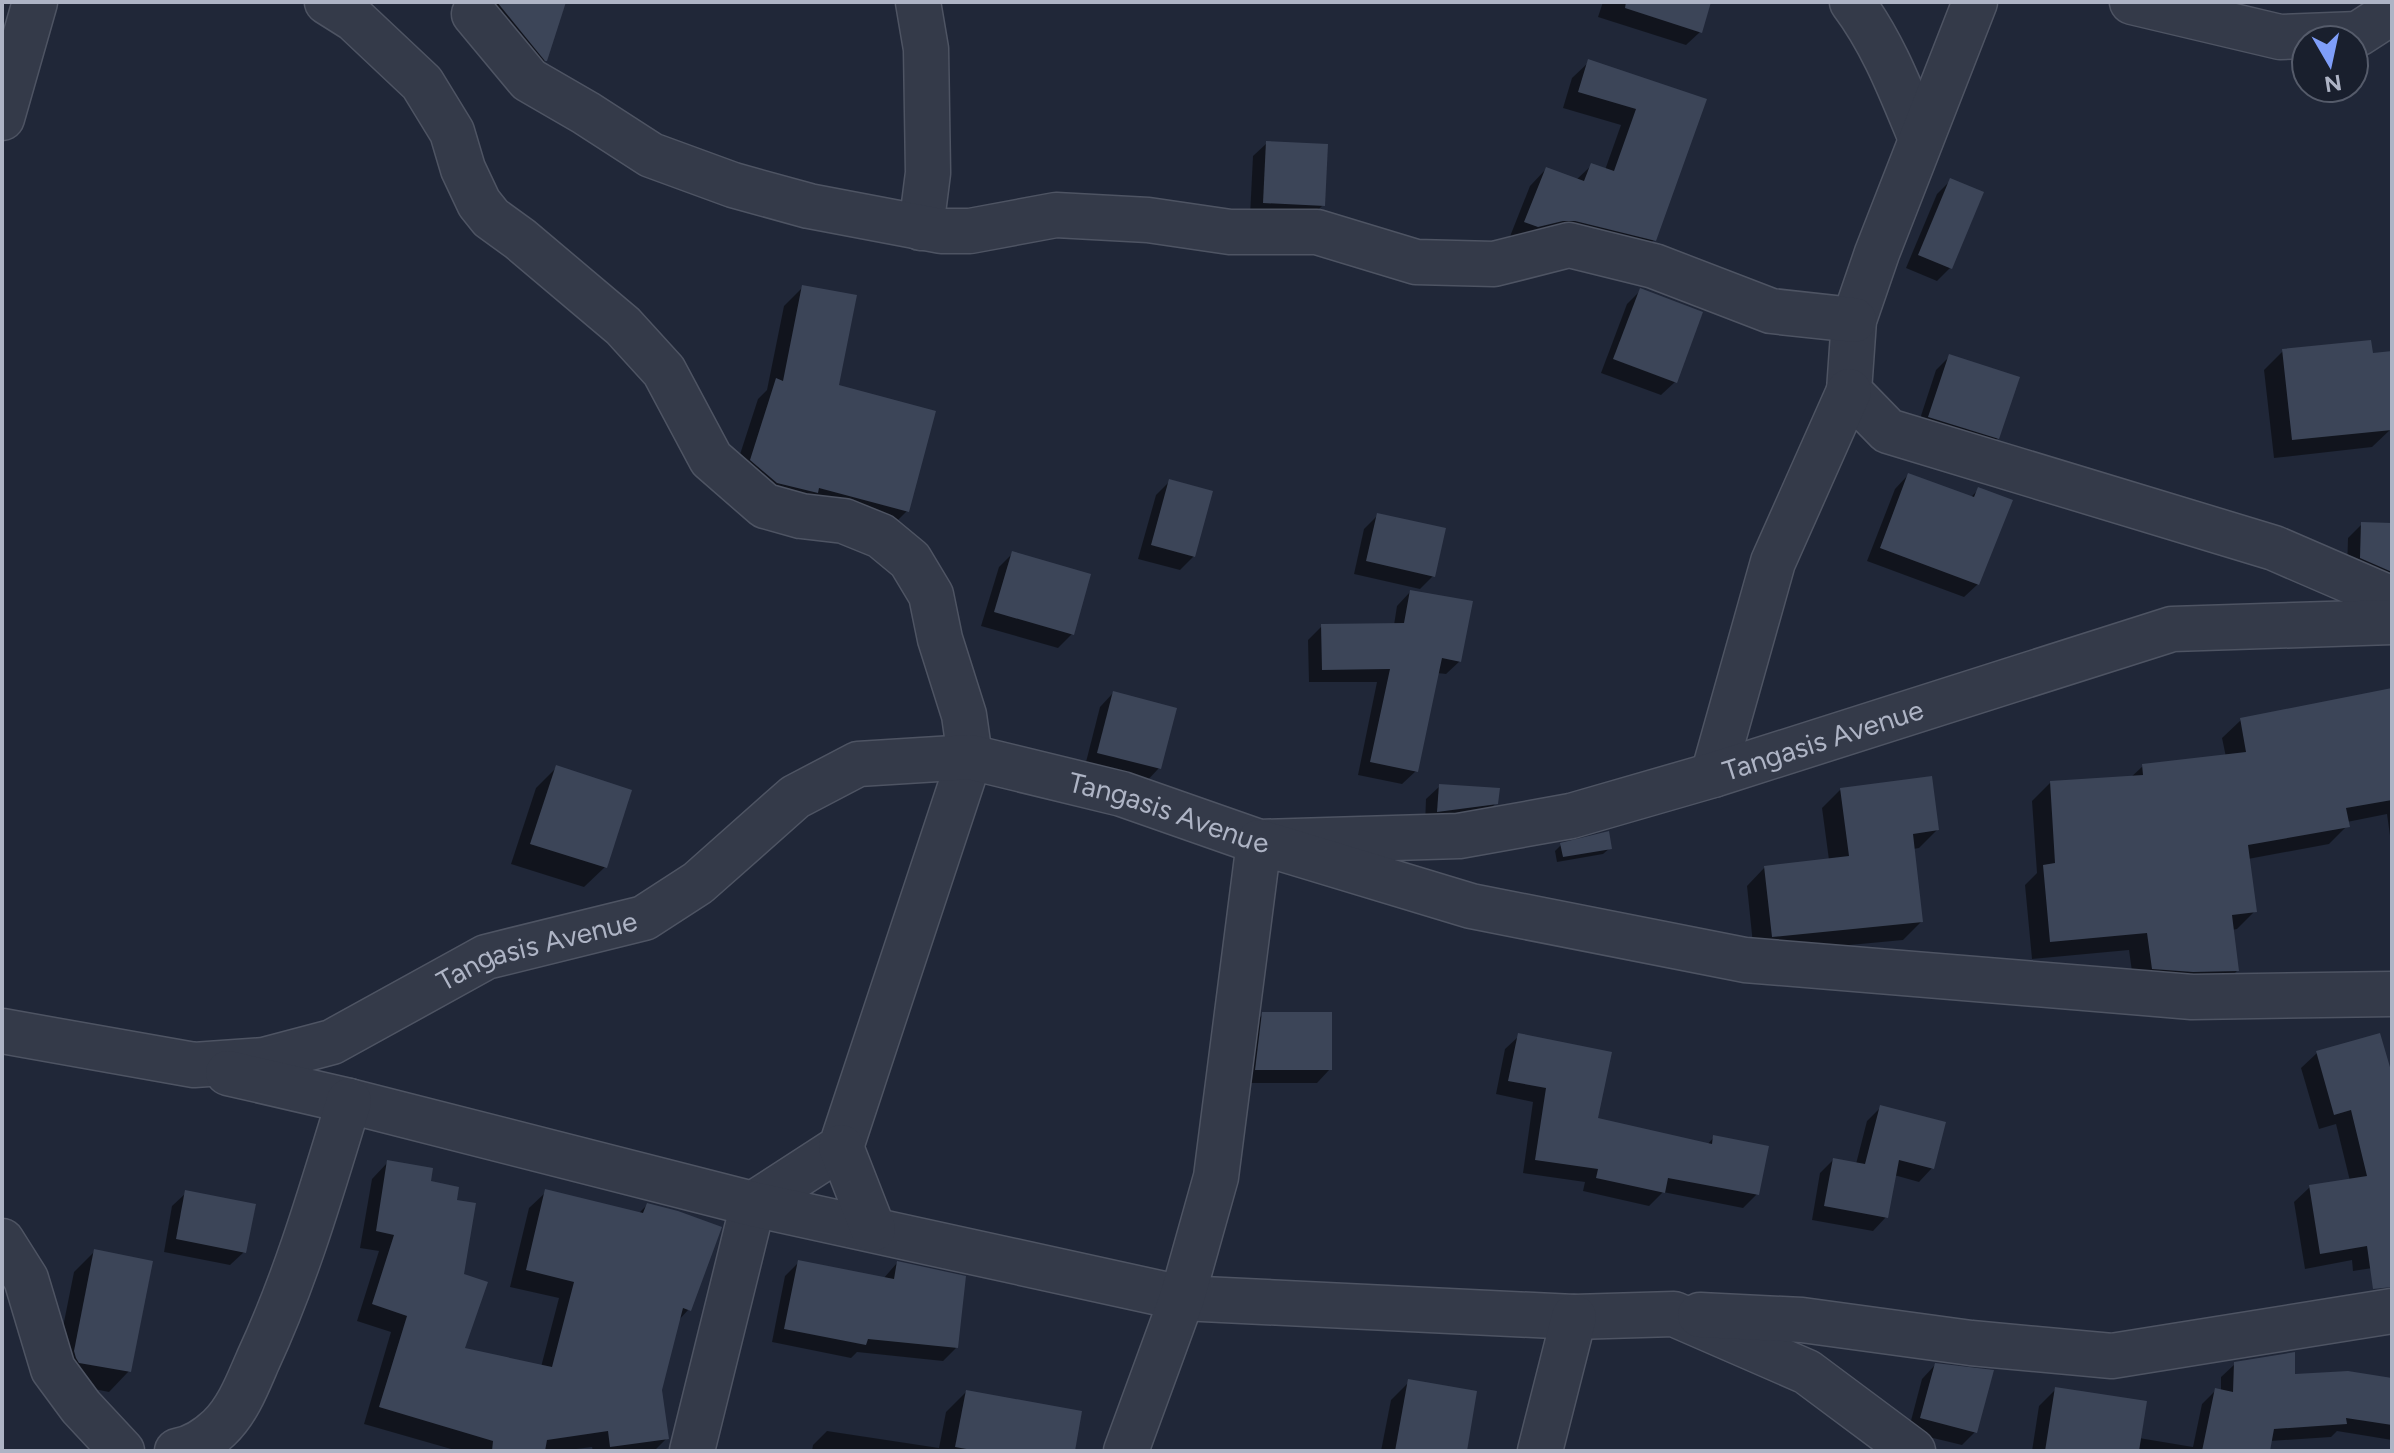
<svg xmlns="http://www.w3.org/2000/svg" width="2394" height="1453" font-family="Figtree,sans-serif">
  <rect width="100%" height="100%" fill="#202738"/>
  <g fill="#0007">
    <path d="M480,2H564L545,60L525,80Z"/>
    <path d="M1603,2H1709L1700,32L1686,45L1598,17Z"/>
    <path d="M1589,62L1705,100L1654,240L1638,256L1509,239L1530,186L1546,169L1576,180L1592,165L1605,170L1621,125L1563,108L1572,78Z"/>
    <path d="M1267,143L1323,205L1309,219L1250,216L1253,156Z"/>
    <path d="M1951,180V267L1937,281L1906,268L1937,194Z"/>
    <path d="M803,287L837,387L907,511L888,530L732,479L758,399L767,390L784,306Z"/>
    <path d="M1640,291L1675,382L1661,395L1601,373L1627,304Z"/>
    <path d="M2283,351L2371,355L2392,353L2391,429L2372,447L2274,458L2264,370Z"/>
    <path d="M1950,356L1998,438L1984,451L1916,431L1936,370Z"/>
    <path d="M1908,475L1970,498L1979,489L1978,584L1964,597L1867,561L1895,489Z"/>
    <path d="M1170,481L1194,556L1180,570L1138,559L1156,495Z"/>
    <path d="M1378,515L1433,576L1420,589L1354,574L1364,529Z"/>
    <path d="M2362,524L2392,525V591L2347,571L2348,538Z"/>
    <path d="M1013,553L1072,634L1058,648L981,626L999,567Z"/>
    <path d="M1410,592L1460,661L1446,674L1437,673L1416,771L1402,784L1358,775L1377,682H1309L1308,640L1322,626L1394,625L1397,606Z"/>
    <path d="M2392,687V850L2387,814L2347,822V826L2329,844L2248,859L2255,911L2237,929L2232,930L2237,971L2219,989L2134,986L2129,950L2032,959L2025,885L2037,873L2032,801L2050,783L2130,778L2143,766L2226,757L2222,738L2241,720L2388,691Z"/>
    <path d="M1113,693L1159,768L1146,782L1085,766L1100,707Z"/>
    <path d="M556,768L605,867L584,887L511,864L536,788Z"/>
    <path d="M1440,786L1496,803L1483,816L1425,824L1426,799Z"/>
    <path d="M1840,790L1937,830L1919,848L1913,849L1921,922L1903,940L1754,954L1747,886L1765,867L1829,860L1822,808Z"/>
    <path d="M1561,845L1610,848L1603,854L1557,862L1555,851Z"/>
    <path d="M1263,1014L1330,1069L1317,1083H1242L1250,1028Z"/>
    <path d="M1519,1036L1596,1119L1707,1145L1714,1137L1757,1194L1743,1208L1663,1192L1649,1206L1583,1191L1585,1182L1523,1173L1533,1102L1496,1094L1505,1049Z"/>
    <path d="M2317,1053L2392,1082V1265L2353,1271L2352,1260L2305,1269L2294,1202L2310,1187L2350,1181L2336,1124L2319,1129L2301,1068Z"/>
    <path d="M1881,1107L1932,1168L1919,1182L1894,1175L1886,1217L1873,1231L1812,1220L1820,1173L1833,1160L1856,1164L1867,1121Z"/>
    <path d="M388,1162L429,1183L455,1202L462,1276L463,1350L541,1367L559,1298L510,1287L529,1208L546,1192L638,1214L647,1205L689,1309L678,1321L660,1390L667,1438L654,1451H593L592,1447L561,1451H458L364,1424L391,1332L357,1321L379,1251L360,1248L372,1179Z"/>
    <path d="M186,1193L244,1252L230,1265L164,1252L172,1206Z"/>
    <path d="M95,1251L129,1371L109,1392L59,1382L54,1372L74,1272Z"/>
    <path d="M799,1262L883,1279L897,1263L956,1348L943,1361L857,1352L851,1358L772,1342L785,1276Z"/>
    <path d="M2235,1364L2293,1376L2392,1380V1440L2337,1431L2331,1437L2270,1441L2268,1451H2032L2039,1406L2056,1389L2139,1438L2193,1447L2202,1404L2216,1390L2221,1391V1377Z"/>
    <path d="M1935,1365L1975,1432L1962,1445L1908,1432L1922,1379Z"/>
    <path d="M1409,1382L1465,1451H1381L1391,1400Z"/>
    <path d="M966,1392L1073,1451H812L813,1445L827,1431L939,1448L946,1412Z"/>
  </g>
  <g fill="#3c4558">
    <path d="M497,2H566L547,61H545Z"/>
    <path d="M1626,2H1711L1702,33L1625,8Z"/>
    <path d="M1588,59L1707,99L1656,241L1575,221H1563L1538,227L1524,222L1546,167L1584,181L1591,163L1614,171L1636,109L1578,92Z"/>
    <path d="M1266,141L1328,144L1325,206L1263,203Z"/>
    <path d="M1950,178L1984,192L1952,269L1918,255Z"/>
    <path d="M802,285L857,295L839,385L936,411L909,512L819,488L818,493L777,483L750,460L776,378L783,381Z"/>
    <path d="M1640,288L1703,312L1677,383L1613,359Z"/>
    <path d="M2371,340L2373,353L2392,351V430L2292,440L2282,349Z"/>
    <path d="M1949,354L2020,377L1999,439L1928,417Z"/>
    <path d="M1908,473L1974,497L1978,487L2013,500L1979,585L1880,548Z"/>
    <path d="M1169,479L1213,491L1195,557L1151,545Z"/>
    <path d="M1377,513L1446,528L1435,577L1366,561Z"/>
    <path d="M2361,522L2392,523V572L2360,558Z"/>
    <path d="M1012,551L1091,574L1074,635L994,612Z"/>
    <path d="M1410,590L1473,601L1461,662L1442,658L1418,772L1370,762L1390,669L1322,670L1321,624L1404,623Z"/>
    <path d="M2392,688V800L2346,808L2350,827L2248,845L2257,912L2232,915L2239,971L2193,972L2152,969L2147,933L2050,942L2043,865L2055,863L2050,781L2143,775L2142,764L2246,752L2240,718Z"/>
    <path d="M1113,691L1177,708L1161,769L1097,753Z"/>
    <path d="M556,765L632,790L607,868L530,844Z"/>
    <path d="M1932,776L1939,830L1913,834L1923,922L1772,937L1764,866L1849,856L1840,788Z"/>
    <path d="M1439,784L1500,788L1498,804L1437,812Z"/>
    <path d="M1609,831L1612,849L1563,857L1560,843Z"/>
    <path d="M1262,1012H1332V1070H1255Z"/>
    <path d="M1518,1033L1612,1052L1598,1118L1712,1144L1713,1135L1769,1146L1759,1195L1668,1178L1665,1193L1596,1178L1598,1169L1535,1160L1546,1088L1508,1081Z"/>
    <path d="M2380,1033L2392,1074V1287L2373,1289L2367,1246L2320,1254L2309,1185L2367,1176L2351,1110L2334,1115L2316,1051Z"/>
    <path d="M1880,1105L1946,1122L1934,1169L1899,1160L1888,1218L1824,1206L1833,1158L1865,1164Z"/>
    <path d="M387,1160L433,1168L431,1181L459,1187L457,1200L476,1203L464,1274L488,1282L465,1348L552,1367L574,1282L526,1270L545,1189L643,1213L647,1203L678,1211L722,1227L691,1311L683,1308L662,1390L669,1439L610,1447L608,1431L547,1440L545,1451H492L493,1441L379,1407L407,1316L372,1304L394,1235L376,1231Z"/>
    <path d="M185,1190L256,1204L246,1253L176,1239Z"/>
    <path d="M94,1249L153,1261L131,1372L79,1363L76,1358L74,1351Z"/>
    <path d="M798,1260L894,1279L897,1261L966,1276L958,1348L868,1339L866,1345L784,1329Z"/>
    <path d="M2295,1352V1374L2348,1371L2392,1378V1425L2346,1418L2347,1424L2274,1429L2270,1451H2202L2215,1388L2233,1392L2234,1362Z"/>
    <path d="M1935,1363L1994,1370L1977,1433L1920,1418Z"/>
    <path d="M1408,1379L1477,1391L1467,1451H1395Z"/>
    <path d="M2055,1387L2147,1401L2139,1451H2045Z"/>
    <path d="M966,1390L1082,1411L1075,1451H978L955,1447Z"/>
  </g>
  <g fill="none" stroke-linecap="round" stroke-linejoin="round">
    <defs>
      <g id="minor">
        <path d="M327,2L354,19L422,83L452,132L463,169L479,203L491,218L520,239L623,326L664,371L711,459L765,506L801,516L844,521L881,536L910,560L931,595L940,639L964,715L970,757L841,1147L753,1204L692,1451"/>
        <path d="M918,2L926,49L928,173L921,228"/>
        <path d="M1852,2C1883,43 1901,91 1921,139"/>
        <path d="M1975,2L1877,253L1854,320L1849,391L1888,431L2274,548L2392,599"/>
        <path d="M2132,2L2280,37L2358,34L2392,12"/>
        <path d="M474,14L529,80L586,113L651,155L733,185L809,206L941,231H970L1056,215L1148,220L1230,232H1317L1416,262L1494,264L1569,245L1654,266L1771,311L1854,320"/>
        <path d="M2,118L35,2"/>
        <path d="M1713,775L1773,562L1849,391"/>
        <path id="s1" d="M2,1031L194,1065L264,1060L332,1042L486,957L644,918L698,883L795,797L858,764L970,757L1122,794L1259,842L1459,836L1571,816L1713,775L2172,629L2392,622"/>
        <path d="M228,1073L349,1101L753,1204L1182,1298L1574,1317L1674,1314L1807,1372L1913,1451"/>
        <path d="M841,1147L873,1229"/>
        <path d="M2,1241L26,1279L53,1369L81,1407L122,1451"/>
        <path d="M1700,1315L1802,1320L1971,1343L2112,1356L2392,1311"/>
        <path d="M177,1451C194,1448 206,1440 219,1428C238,1410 248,1383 258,1360C297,1276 322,1189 349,1101"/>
        <path d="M1126,1451L1182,1298L1216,1177L1259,842L1471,906L1745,960L2192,997L2392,994"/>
        <path d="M1540,1451L1574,1317"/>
      </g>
    </defs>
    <use href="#minor" stroke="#4e5463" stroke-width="47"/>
    <use href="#minor" stroke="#343a49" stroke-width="44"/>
  </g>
  <g text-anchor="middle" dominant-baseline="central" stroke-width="6" stroke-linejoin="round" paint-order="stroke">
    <g font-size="28" fill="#aeb4c5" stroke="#191f2d">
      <text stroke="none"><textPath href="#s1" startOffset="1930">Tangasis Avenue</textPath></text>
      <text stroke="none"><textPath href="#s1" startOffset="1258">Tangasis Avenue</textPath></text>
      <text stroke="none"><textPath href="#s1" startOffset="562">Tangasis Avenue</textPath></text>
    </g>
  </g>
  <rect width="2394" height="1453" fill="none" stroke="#aeb4c5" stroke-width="8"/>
  <g transform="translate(2330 64) rotate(171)"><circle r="38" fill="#191f2d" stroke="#555b6a" stroke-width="2"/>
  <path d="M0-6L14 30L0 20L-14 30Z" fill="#7f9ef9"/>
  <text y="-12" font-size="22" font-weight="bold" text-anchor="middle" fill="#aeb4c5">N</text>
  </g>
</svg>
